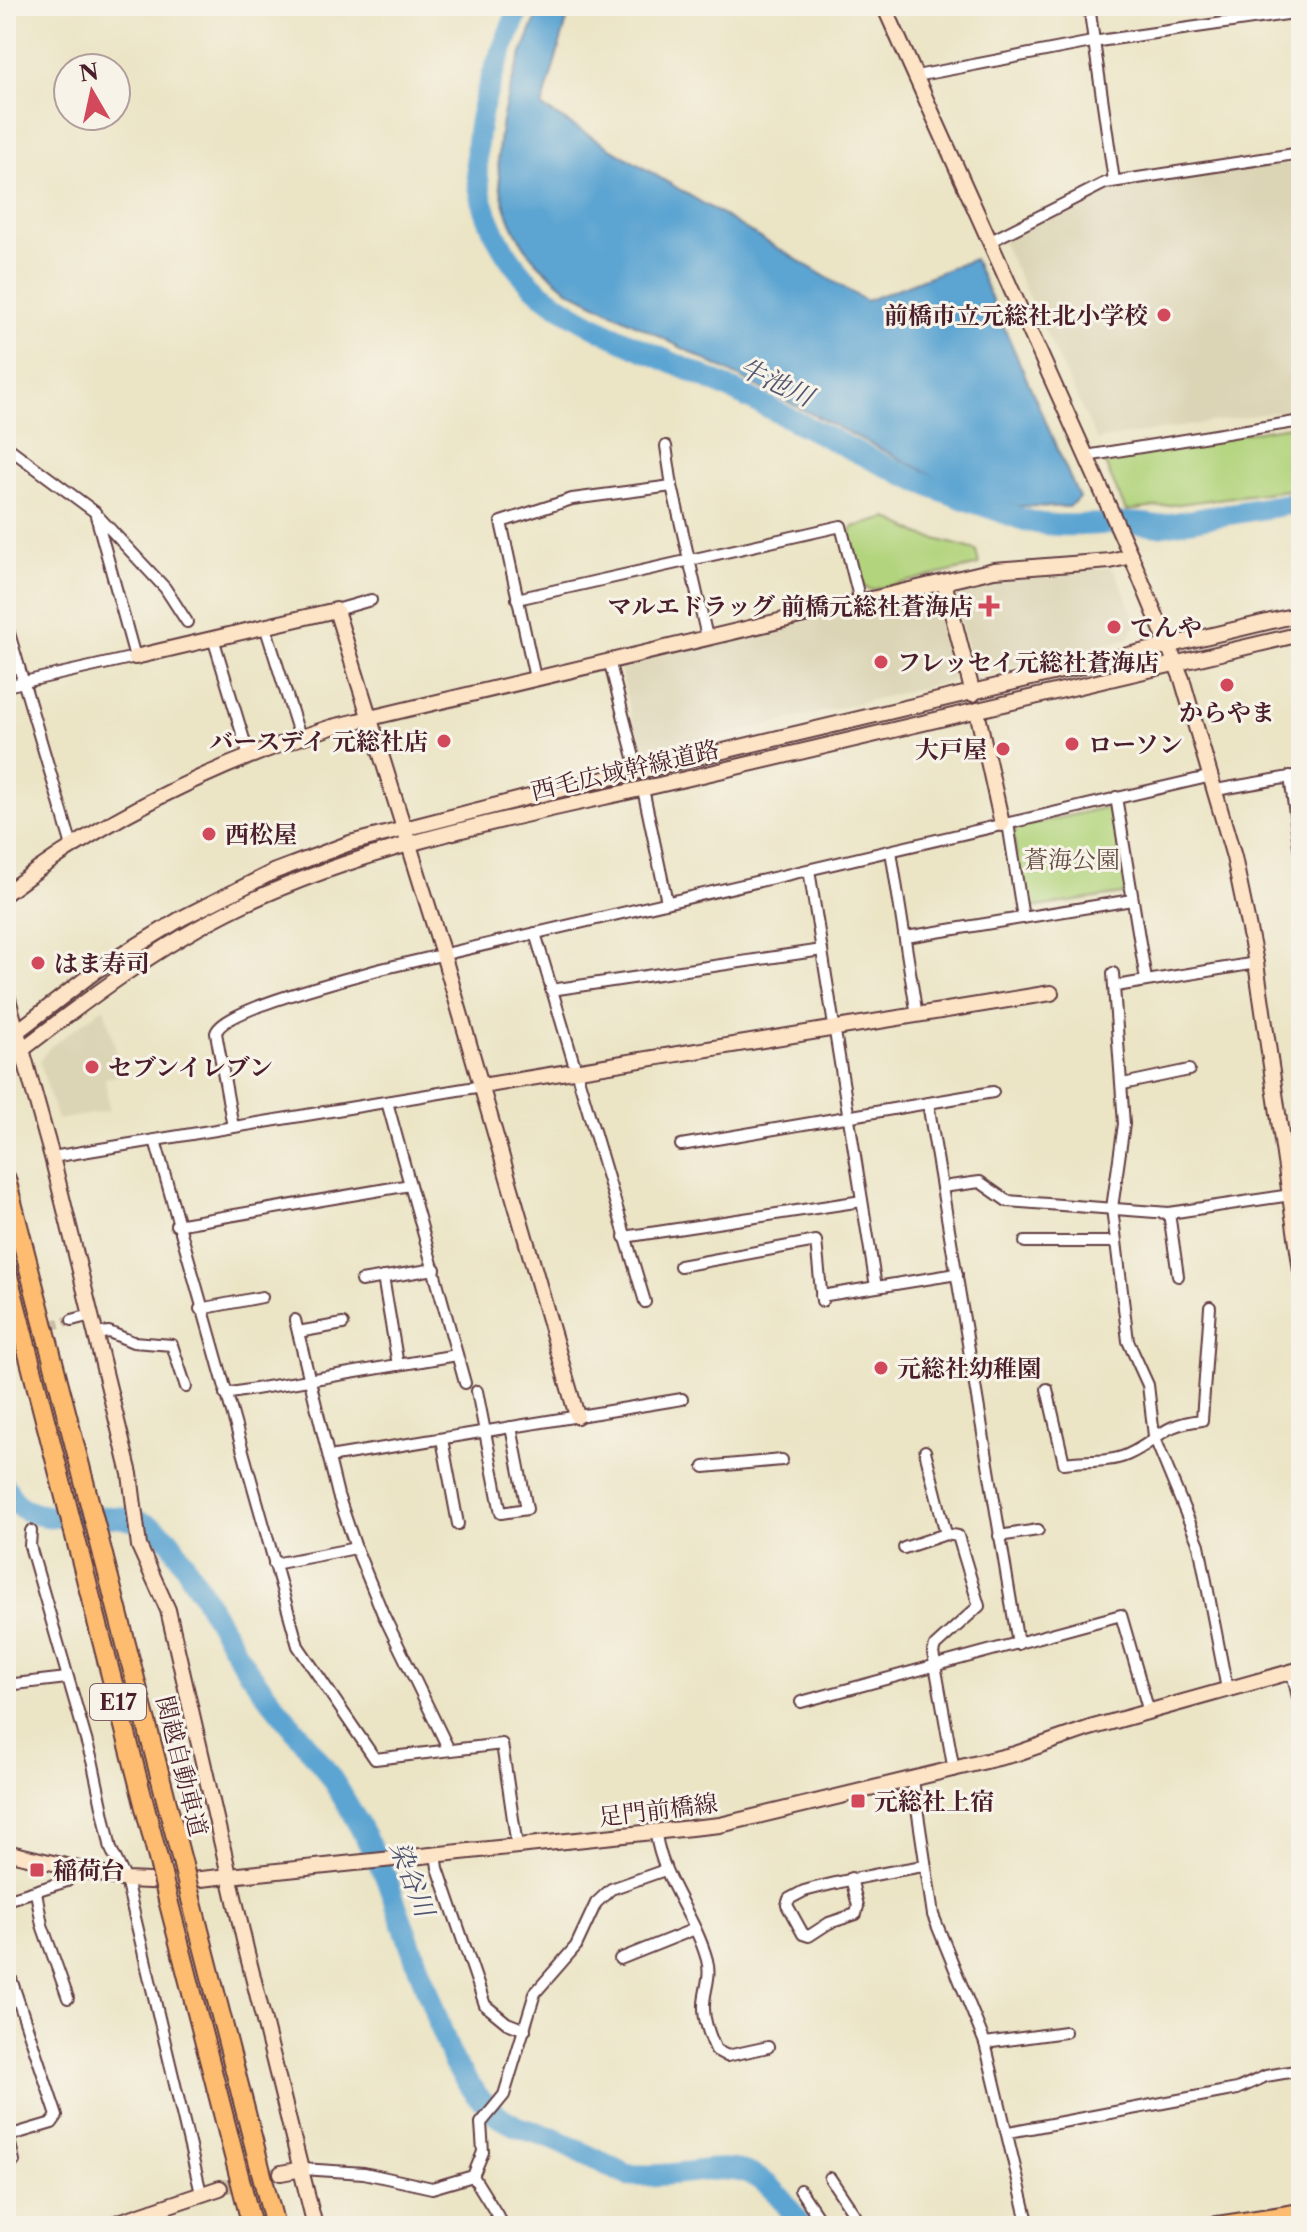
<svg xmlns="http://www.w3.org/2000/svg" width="1307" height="2232" font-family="'Libre Caslon Text','Noto Serif JP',serif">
  <rect width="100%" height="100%" fill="#f7f3e8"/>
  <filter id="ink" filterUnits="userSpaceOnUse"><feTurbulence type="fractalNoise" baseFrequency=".0125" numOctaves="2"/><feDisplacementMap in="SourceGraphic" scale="16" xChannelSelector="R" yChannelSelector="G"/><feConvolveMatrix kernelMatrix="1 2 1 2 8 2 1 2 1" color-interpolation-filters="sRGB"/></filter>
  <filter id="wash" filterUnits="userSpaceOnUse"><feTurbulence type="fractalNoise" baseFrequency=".006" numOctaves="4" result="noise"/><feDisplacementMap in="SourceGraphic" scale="32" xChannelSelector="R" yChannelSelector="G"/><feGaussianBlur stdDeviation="1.8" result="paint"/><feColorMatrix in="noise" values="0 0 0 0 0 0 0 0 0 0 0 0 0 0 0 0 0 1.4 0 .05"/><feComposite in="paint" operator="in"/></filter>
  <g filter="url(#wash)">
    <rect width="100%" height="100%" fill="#ebe4c5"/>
    <g fill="#dbd4b5">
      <path d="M1301,160V408L1097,440L1001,239L1105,189Z"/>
      <path d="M1109,568L1115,571L1137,623L1128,639L979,674L972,669L954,593L957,586L1006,576Z"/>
      <path d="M931,591L938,597L955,674L951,681L646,754L639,749L620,670L624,663Z"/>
      <path d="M104,1007L123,1075L105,1078L109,1111L57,1120L40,1062L49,1048Z"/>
    </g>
    <g fill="#b2d47d" stroke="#7e7a54" stroke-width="2">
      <path d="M1289,426L1301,440V488L1126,511L1102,457Z"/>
      <path d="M888,518L921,535L976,550L979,565L871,590L864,587L850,534L853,527Z"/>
      <path d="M1107,807L1114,811L1126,890L1122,894L1031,908L1025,904L1013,835L1017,828Z"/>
    </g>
    <path fill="#5ba4d2" stroke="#52627e" stroke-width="2" d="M541,6H571L542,107L866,301L974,259L1079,498L1069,507L1016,506L959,489L568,290C557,280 542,269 532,257C469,176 507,89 541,6Z"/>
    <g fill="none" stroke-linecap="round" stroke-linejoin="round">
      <g stroke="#5ba4d2" stroke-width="22">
        <path d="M520,6C492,76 459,140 487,215C500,249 522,281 552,301C606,338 668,359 726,387C814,428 898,479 991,508C1006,513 1022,520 1037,523C1077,530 1118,518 1158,526L1301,502"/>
        <path d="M6,1487C29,1547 117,1489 168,1539C177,1549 184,1564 191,1575C210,1606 227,1639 247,1669C273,1705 304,1738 329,1775C350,1806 368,1841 385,1875L453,2062L476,2094L498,2116L518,2127L553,2138L627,2175C709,2181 750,2137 800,2226"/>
      </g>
    </g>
  </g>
  <g filter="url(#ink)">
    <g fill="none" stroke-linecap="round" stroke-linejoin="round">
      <path stroke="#cbbda6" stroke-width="10" stroke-dasharray="10 5" stroke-linecap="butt" d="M6,1336L72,1320"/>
      <path stroke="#cbbda6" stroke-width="14" stroke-dasharray="14 7" stroke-linecap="butt" d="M220,2188L281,2173"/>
      <defs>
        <g id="street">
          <path d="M1089,6L1114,181"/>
          <path d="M916,76L1092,42L1301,12"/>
          <path d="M991,241L1105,183L1301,153"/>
          <path d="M6,446L95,512L135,657L6,686"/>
          <path d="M666,446L672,486L707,637"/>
          <path d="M1086,456L1301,421"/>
          <path d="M96,514L165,588L187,622"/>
          <path d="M517,599L841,526L860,601"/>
          <path d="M336,610L371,600"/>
          <path d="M6,623L72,846"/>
          <path d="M265,626L300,737"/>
          <path d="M213,638L249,756"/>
          <path d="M609,660L638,773"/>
          <path d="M535,678L501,522L572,499L672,486"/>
          <path d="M1290,776L1301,861"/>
          <path d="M643,789L667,902"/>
          <path d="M1216,790L1301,775"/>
          <path d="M1116,797L1146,980"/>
          <path d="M1008,823L1023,918"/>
          <path d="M891,851L917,1016"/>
          <path d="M809,870L876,1287"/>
          <path d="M535,933L645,1302"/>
          <path d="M906,937L1132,900"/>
          <path d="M1113,973L1124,1124L1112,1208L1128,1341L1148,1385L1154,1436L1199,1545L1227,1689"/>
          <path d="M1116,986L1256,963"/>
          <path d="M551,990L822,950"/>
          <path d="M1123,1084L1189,1070"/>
          <path d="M387,1102L465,1383"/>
          <path d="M928,1103L1018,1644"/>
          <path d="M233,1127L216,1033C222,1009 354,977 381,969L1212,776"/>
          <path d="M155,1140L298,1646L375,1759L502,1744L517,1846"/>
          <path d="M681,1145L993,1092"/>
          <path d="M52,1157L482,1086"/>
          <path d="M942,1187L980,1182L1007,1201L1169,1213L1291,1195"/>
          <path d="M1169,1213L1178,1276"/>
          <path d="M176,1225L410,1185"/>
          <path d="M624,1237L862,1201"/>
          <path d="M1025,1242H1114"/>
          <path d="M680,1266L816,1241L822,1301"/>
          <path d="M383,1277L398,1365"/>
          <path d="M361,1281L435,1269"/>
          <path d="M821,1296L957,1274"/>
          <path d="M200,1309L262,1297"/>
          <path d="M72,1320L91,1315"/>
          <path d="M295,1320L338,1495L356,1548L383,1614L449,1750"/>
          <path d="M298,1332L343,1324"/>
          <path d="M95,1334L109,1332L133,1342L172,1345L186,1387"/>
          <path d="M1047,1389L1064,1463C1085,1460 1108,1463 1127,1455C1161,1440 1158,1425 1202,1420L1210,1307"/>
          <path d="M477,1391L501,1513L527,1509L511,1427"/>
          <path d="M225,1394L457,1355"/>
          <path d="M442,1439L458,1524"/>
          <path d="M925,1451L946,1534L958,1536L979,1606L935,1646L933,1653L954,1771"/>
          <path d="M329,1457L682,1399"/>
          <path d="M704,1467L782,1460"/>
          <path d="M31,1531L30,1546L93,1764L111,1849L126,1880L201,2193"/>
          <path d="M999,1536L1038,1530"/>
          <path d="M904,1548L946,1534"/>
          <path d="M274,1564L356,1548"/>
          <path d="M1292,1672L1301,1710"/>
          <path d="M6,1685L67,1678"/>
          <path d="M801,1702L1121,1615L1149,1712"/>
          <path d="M913,1781L933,1915L985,2043L1029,2226"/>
          <path d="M656,1835C663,1881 695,1916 707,1960C712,1979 703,1991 704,2009C704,2022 711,2039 716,2050L727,2056L768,2047"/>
          <path d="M436,1854L438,1868L485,2005L507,2023L525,2030"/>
          <path d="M851,1878L858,1906L856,1914L829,1923L809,1936L803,1934L787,1905L789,1899L804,1891C844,1880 882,1873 923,1866"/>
          <path d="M36,1892L42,1925L68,1998"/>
          <path d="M6,1900L67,1881L76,1870"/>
          <path d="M620,1959L695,1929"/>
          <path d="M6,1964L57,2116L52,2123L8,2136L14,2161L6,2169"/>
          <path d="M985,2043L1065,2032"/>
          <path d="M1009,2132L1237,2089L1266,2076L1301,2070"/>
          <path d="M302,2169L364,2173L432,2188L473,2176L483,2152L481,2123L504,2095L535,1993L576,1946L596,1903L611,1889L665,1870"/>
          <path d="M473,2176L504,2226"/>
          <path d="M830,2178L862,2226"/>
          <path d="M800,2190L824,2226"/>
        </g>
        <g id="secondary">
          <path d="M884,6L1131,556L1182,679L1234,857L1256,963L1301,1271"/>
          <path d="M944,582L973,694"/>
          <path d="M135,657L336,610L443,954L577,1416"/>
          <path d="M977,711L1002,824"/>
          <path d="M6,893C104,818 215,764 332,727L994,570L1110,561L1131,556"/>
          <path d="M6,992L52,1157L130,1474L139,1546L168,1610L247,1953L315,2226"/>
          <path d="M6,1040L97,970L182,918L273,872L350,843L525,798L1301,614"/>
          <path d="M6,1062C81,1004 156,946 242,905C380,840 533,814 681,780C887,732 1094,683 1301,634"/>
          <path d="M482,1086L1051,993"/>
          <path d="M6,1852L126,1880L172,1882L720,1825L1015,1754L1090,1728L1301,1669"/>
          <path d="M281,2173L302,2169"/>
          <path d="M107,2226L220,2188"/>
        </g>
        <path id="primary" d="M1211,2226L1301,2212"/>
        <g id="highway">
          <path d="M6,1179L183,1865"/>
          <path d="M6,1268L160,1866"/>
          <path d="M191,1899L275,2226"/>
          <path d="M168,1900L252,2226"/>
        </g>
      </defs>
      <use href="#street" stroke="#623d42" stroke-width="14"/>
      <use href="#secondary" stroke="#623d42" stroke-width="18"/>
      <use href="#primary" stroke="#623d42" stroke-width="20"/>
      <use href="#highway" stroke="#623d42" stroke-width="22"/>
      <use href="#street" stroke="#fff" stroke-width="10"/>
      <use href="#secondary" stroke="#fee4c6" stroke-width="14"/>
      <use href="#primary" stroke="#fdbc70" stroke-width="16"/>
      <use href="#highway" stroke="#fdbc70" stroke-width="18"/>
      <defs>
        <g id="highway-bridge">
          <path d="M183,1865L191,1899"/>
          <path d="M160,1866L168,1900"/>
        </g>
      </defs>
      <use href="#highway-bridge" stroke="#623d42" stroke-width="22" stroke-linecap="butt"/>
      <use href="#highway-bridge" stroke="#fdbc70" stroke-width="18"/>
    </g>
  </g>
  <g fill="#d1495b" stroke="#f7f3e8" stroke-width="3">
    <circle cx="1164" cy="315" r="8"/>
    <path d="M985 594h8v8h8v8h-8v8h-8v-8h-8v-8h8z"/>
    <circle cx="1114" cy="627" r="8"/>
    <circle cx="881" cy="662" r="8"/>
    <circle cx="1227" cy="685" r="8"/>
    <circle cx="444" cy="741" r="8"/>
    <circle cx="1072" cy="744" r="8"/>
    <circle cx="1003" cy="749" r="8"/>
    <circle cx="209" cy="834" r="8"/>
    <circle cx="38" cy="963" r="8"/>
    <circle cx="92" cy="1067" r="8"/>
    <circle cx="881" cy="1368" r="8"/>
    <rect x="850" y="1793" width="16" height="16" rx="4"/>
    <rect x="29" y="1862" width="16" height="16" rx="4"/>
  </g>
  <g text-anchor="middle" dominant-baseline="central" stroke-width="6" stroke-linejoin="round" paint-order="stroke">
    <rect fill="#f7f3e8" stroke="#7e5f64" stroke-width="2" x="90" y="1684" width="56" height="36" rx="6"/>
    <g font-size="22" font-weight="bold" fill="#4a1f2b">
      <text x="118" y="1702">E17</text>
    </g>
    <g font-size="24" font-weight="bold" fill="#4a1f2b" stroke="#f7f3e8" text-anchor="start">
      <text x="1148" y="315" text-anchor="end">前橋市立元総社北小学校</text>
      <text x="973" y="606" text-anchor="end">マルエドラッグ 前橋元総社蒼海店</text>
      <text x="1130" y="627">てんや</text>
      <text x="897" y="662">フレッセイ元総社蒼海店</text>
      <text x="1227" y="712" text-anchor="middle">からやま</text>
      <text x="428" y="741" text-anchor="end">バースデイ 元総社店</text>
      <text x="1088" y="744">ローソン</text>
      <text x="987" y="749" text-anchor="end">大戸屋</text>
      <text x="225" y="834">西松屋</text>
      <text x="54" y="963">はま寿司</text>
      <text x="108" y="1067">セブンイレブン</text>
      <text x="897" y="1368">元総社幼稚園</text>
      <text x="874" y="1801">元総社上宿</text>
      <text x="53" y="1870">稲荷台</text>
    </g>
    <g font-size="24" fill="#4a1f2b" stroke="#f7f3e8">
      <text transform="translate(625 770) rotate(-13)">西毛広域幹線道路</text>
      <text transform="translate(182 1766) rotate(76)">関越自動車道</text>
      <text transform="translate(658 1810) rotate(-7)">足門前橋線</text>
    </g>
    <g font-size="24" fill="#644c40" stroke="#f7f3e8">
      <text x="1072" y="859">蒼海公園</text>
    </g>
    <g font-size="26" font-style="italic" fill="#51546e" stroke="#f7f3e8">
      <text transform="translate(776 382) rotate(25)">牛池川</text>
      <text transform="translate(412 1879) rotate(69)">染谷川</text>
    </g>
  </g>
  <rect width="1307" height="2232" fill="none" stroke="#f7f3e8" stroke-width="32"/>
  <g transform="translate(92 92) rotate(351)"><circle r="38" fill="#f7f3e8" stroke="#b29e9c" stroke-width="2"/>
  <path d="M0-6L14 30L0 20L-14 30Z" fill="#d1495b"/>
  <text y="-12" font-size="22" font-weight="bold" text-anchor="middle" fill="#4a1f2b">N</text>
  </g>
</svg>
